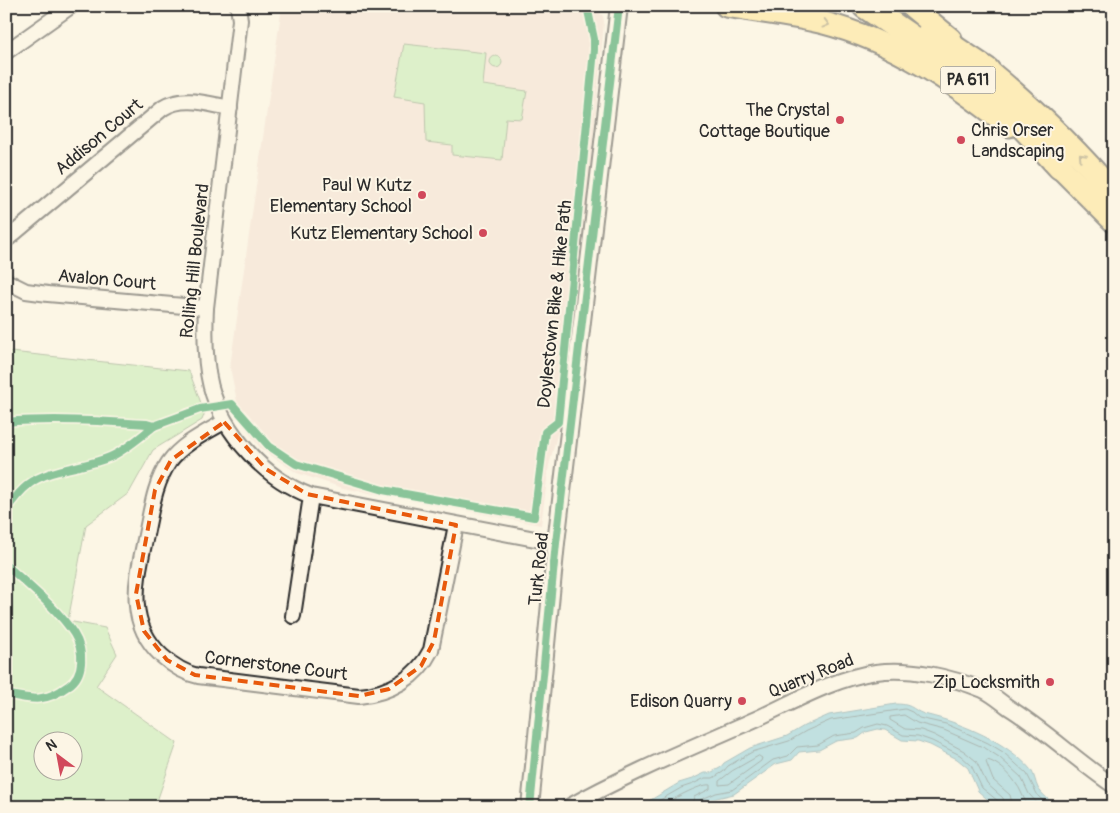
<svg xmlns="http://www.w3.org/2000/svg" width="1120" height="813" font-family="Pangolin,sans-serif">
  <rect width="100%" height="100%" fill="#fcf5e5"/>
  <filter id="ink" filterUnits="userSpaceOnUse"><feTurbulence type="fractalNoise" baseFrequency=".02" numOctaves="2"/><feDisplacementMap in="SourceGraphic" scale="10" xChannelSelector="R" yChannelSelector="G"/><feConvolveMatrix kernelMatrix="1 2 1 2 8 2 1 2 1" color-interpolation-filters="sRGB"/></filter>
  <g filter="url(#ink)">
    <path fill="#f2dcce" d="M282,6H590L598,11L603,16L604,22L570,387L549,465L541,525L343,488L297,473L260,448L241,421L230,367Z"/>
    <g fill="#b9e9a8" stroke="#728a6a" fill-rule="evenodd">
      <path d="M404,44L486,53L483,85L527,91L522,119L506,118L502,160L452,155V145L426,142L425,102L394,97Z"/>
      <circle cx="496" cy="62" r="6"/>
      <path d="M6,349L11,352L189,371L204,411V415L202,420L153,450L129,493L86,525L68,621L105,628L117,654L96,686L177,743L155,807H6ZM42,740H72V770H42Z"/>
    </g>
    <path fill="#7ac6d9" stroke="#5a8893" d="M896,704C915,704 913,712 928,715C961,723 1008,742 1031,770C1035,776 1035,782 1038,788C1042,795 1051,801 1057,807H996L978,791L968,768L957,759L930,745L918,741L902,740L885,730L878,729L866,732L858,738L836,741L819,750L799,752L792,760L776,764L734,794L717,798L695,807H639L679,783L692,779L705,773H710L720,768L724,763L750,748L787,736L804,726L829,715Z"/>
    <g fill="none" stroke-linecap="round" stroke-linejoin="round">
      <g stroke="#4b6971" stroke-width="1">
        <path d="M759,756L762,758L761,761L729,784L719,785V781L732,771Z"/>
        <path d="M648,807L681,788L693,784L705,778H713L723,772L728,766L752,752L789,741L806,731L831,720L905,709L912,712L919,718L946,724L960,730L988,743L1003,752L1027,774L1038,796L1050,807"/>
        <path d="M660,807C669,801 701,783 710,785V789L694,797L691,807"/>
        <path d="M697,807L700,800L716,793L732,790L773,760L788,756L797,747L818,745L834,736L856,733L864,728L878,724L887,726L903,735L918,736L932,741L960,755L971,765L982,788L998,801L999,807"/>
        <path d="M1005,807L1003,798L987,784L976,761L964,751L934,735L921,730L905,729L890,720V717L904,715L917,723L944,730L985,748L999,757L1021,777L1029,794L1041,807"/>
        <path d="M1013,807L1010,795L993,780L986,762L987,760C997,762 1009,773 1015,782C1021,789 1023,799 1029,807"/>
      </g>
      <defs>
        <g id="minor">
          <path d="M238,6L240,20L206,308C203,367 207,408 249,453C266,472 287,487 311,496L556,543"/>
          <path d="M6,52L71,6"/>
          <path d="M6,240L163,108C184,95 207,104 230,108"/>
          <path d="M6,281L26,291L48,294L206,308"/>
          <path d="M224,422C205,433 182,444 169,462C155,483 152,506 147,530C138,575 123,620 162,656C172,665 184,673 198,676L359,696C390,693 417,678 431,650L456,525"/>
          <path d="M293,616L311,496"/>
          <path d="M568,807C629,773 693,747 756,719C793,702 835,678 876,672C910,667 951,677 983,690C992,694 1000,701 1008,707C1045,730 1077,761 1114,786"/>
        </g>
        <path id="tertiary" d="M530,807L556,543L619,6"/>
        <g id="primary">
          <path d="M726,6C759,12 792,15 824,23C894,41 953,82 1009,126"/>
          <path d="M911,6L951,39"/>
        </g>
        <g id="trunk">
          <path d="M987,70C1033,108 1076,149 1114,194"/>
          <path d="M1060,167L1114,221"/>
        </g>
        <g id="motorway">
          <path d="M865,6C919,42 975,79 1021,125C1034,138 1047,153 1060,167"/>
          <path d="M930,32L987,70"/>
        </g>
      </defs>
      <use href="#minor" stroke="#2b2b2b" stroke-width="18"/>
      <use href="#tertiary" stroke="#2b2b2b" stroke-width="20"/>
      <use href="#primary" stroke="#2b2b2b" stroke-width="25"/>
      <use href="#trunk" stroke="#2b2b2b" stroke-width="26"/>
      <use href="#motorway" stroke="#2b2b2b" stroke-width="28"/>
      <use href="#minor" stroke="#fcf5e5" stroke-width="14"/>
      <use href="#tertiary" stroke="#fcf5e5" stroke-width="16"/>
      <use href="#primary" stroke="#fedf80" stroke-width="21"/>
      <use href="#trunk" stroke="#fedf80" stroke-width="22"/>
      <use href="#motorway" stroke="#fedf80" stroke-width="24"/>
      <defs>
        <g id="cycleway">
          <path d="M6,422C53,418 100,421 147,424L154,426L200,409L232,404L269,446L296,464L383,490L534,517L545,432L558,422L594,50V39L587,6"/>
          <path d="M6,510C13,500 20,491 29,484C50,468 85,468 110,457C126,450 140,437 154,426"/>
          <path d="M6,565C27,584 60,611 74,634C84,650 85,675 68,686C45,703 33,700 6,694"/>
          <path d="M530,807L556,543L619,6"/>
        </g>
      </defs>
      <use href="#cycleway" stroke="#fcf5e5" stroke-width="11"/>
      <use href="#cycleway" stroke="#00873e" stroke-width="8"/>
    </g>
    <defs><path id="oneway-chevron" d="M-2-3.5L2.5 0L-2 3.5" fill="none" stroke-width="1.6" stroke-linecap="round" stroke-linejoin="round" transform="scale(1.25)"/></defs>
    <g stroke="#948556">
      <use href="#oneway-chevron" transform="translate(826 24) rotate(15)"/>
      <use href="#oneway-chevron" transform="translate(1082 157) rotate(-133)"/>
    </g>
  </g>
  <path d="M0 0H1120V813H0ZM224,422L266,469L307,494L456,525L434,641L421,666L389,689L359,696L195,675L167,660L144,631L136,594L155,490L171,460Z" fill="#fcf5e5" fill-opacity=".55" fill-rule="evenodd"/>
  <path fill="none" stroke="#e8590c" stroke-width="4" stroke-dasharray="10 6" stroke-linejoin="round" d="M224,422L266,469L307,494L456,525L434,641L421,666L389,689L359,696L195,675L167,660L144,631L136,594L155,490L171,460Z"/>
  <g fill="#d1495b" stroke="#fcf5e5" stroke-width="2">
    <circle cx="840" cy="120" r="5"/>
    <circle cx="961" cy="140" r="5"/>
    <circle cx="422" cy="195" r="5"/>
    <circle cx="483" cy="233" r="5"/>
    <circle cx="1050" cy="682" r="5"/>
    <circle cx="742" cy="701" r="5"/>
  </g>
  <g text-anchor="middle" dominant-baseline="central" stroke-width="4" stroke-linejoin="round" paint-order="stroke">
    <rect fill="#fcf5e5" stroke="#6a6863" stroke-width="1" x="940.5" y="66.5" width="55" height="27" rx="4"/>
    <g font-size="16" font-weight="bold" fill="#2b2b2b">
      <text x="968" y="80">PA 611</text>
    </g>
    <g font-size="18" fill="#2b2b2b" stroke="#fcf5e5" text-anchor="end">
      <text x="830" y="110">The Crystal<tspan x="830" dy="21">Cottage Boutique</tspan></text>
      <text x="971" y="130" text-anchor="start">Chris Orser<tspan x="971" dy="21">Landscaping</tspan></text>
      <text x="412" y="185">Paul W Kutz<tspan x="412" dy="21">Elementary School</tspan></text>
      <text x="473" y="233">Kutz Elementary School</text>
      <text x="1040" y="682">Zip Locksmith</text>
      <text x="732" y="701">Edison Quarry</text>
    </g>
    <g font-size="18" fill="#2b2b2b" stroke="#fcf5e5">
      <text transform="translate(99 137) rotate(-40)">Addison Court</text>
      <text transform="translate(195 261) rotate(-84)">Rolling Hill Boulevard</text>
      <text transform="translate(107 280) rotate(5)">Avalon Court</text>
      <text transform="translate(555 304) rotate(-84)">Doylestown Bike &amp; Hike Path</text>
      <text transform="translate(539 569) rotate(-84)">Turk Road</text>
      <text transform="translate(276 666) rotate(7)">Cornerstone Court</text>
      <text transform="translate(811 676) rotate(-22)">Quarry Road</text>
    </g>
  </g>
  <rect width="1120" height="813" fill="none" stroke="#fcf5e5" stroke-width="25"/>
  <rect x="12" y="12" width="1095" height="788" fill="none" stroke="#2b2b2b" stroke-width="2" filter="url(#ink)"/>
  <g transform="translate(58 756) rotate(328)"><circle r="24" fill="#fcf5e5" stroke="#a8a49b"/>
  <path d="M0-4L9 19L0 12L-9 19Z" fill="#d1495b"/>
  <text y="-8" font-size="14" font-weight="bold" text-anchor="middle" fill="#2b2b2b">N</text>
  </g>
</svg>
